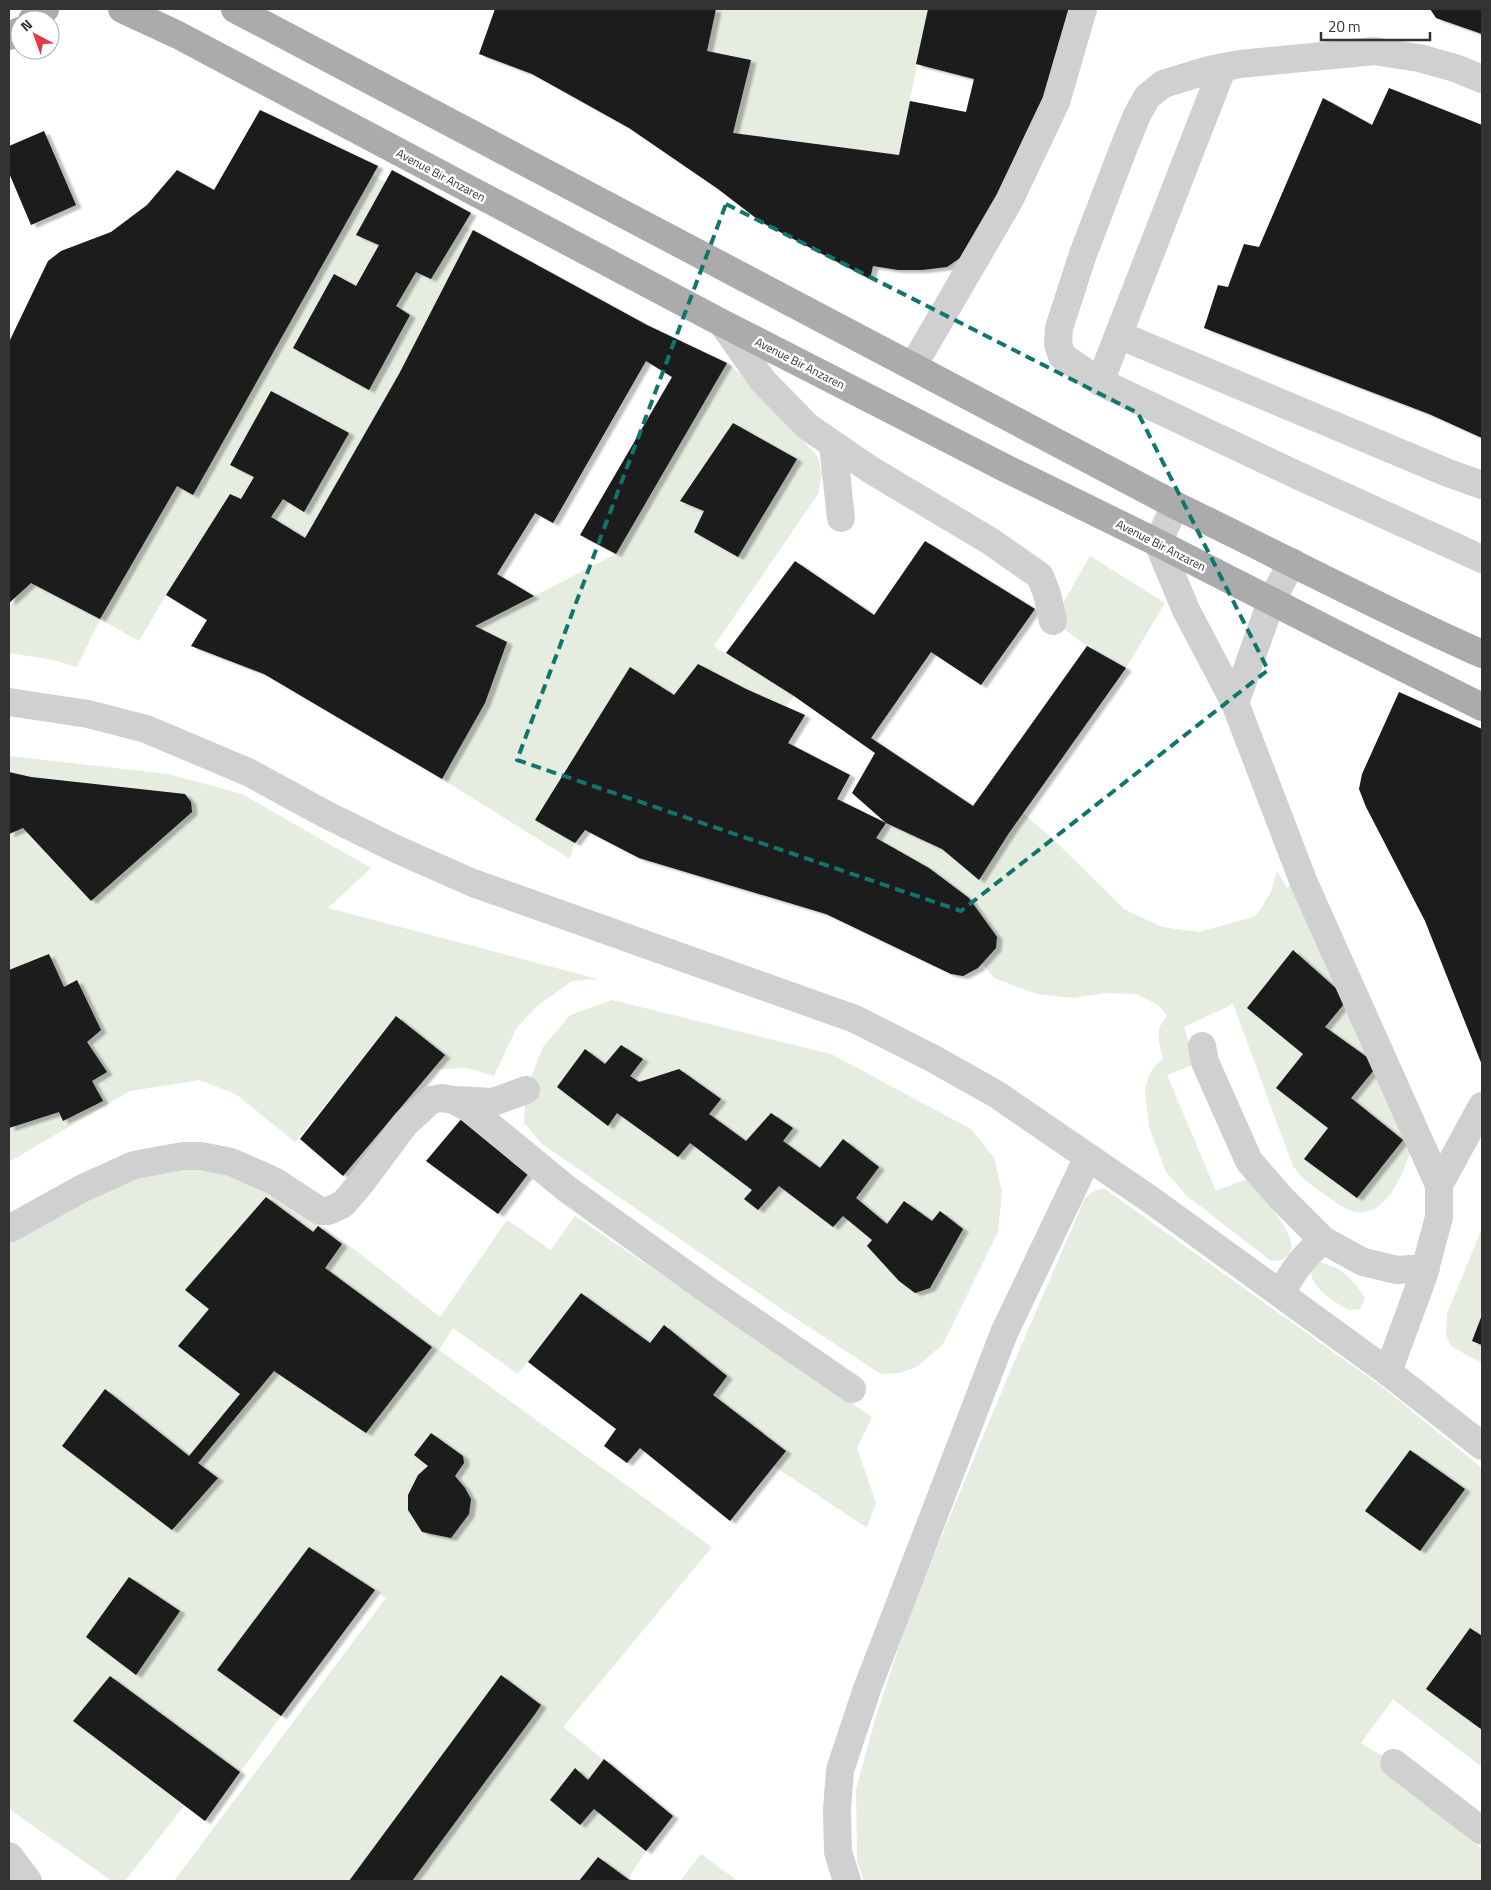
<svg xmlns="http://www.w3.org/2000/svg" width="1491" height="1890" font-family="'Titillium Web',sans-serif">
  <defs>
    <filter id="shadow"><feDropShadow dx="5.5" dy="3" stdDeviation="1" flood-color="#0004"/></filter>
  </defs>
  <rect width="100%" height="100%" fill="#fff"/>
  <g fill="#e6ecdf">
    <path d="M716,9H928L899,155L733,133L751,60L707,51Z"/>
    <path d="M372,175L473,230L399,374L305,538L230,494L166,595L139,641L100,619L77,667L54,660L9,653V603L31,583L177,486L193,495Z"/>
    <path d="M727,363L745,377L818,457L822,474L818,494L714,646L794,696L786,707L585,830L575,843L570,859L442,779L485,703L507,642L475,626L616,554Z"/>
    <path d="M1090,556L1165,603L1126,668L1087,646L1053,621Z"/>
    <path d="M9,756L168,774L242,794L371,868L328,908L598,979L572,981L538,1005L516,1029L494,1076L468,1068L434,1069L445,1055L396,1016L295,1142L237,1095L200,1080L130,1091L9,1162Z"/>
    <path d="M1023,813L1055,841L1124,909L1162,927L1199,932L1256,916L1271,892L1277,871L1287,888L1293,882L1411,1151C1403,1173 1386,1218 1355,1212C1347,1210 1337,1204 1331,1199C1316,1189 1303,1180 1293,1166L1233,1004L1184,1027L1195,1064L1167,1075L1216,1191L1247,1179C1257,1192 1308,1243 1286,1257C1281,1261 1277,1261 1271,1261L1187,1196L1166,1172L1149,1127L1145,1090L1149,1075L1154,1067L1163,1059C1159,1044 1154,1029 1167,1016L1158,1005L1137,994L1105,993L1073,998L1037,994L994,978L982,963L996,937L970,898L929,868L876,838L886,823L942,849L979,880Z"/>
    <path d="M612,1000L831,1054L971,1129L994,1158L1002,1191L998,1232L943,1344L918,1366L900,1373L881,1374L786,1312L542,1144L524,1123L526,1090L543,1047L570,1015Z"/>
    <path d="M164,1167H214L257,1186L299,1209L363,1256L440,1317L507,1220L551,1250L575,1216L872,1417L857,1448L876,1503L867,1528L774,1466L786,1450L713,1395L664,1326L650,1343L581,1293L518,1374L453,1328L439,1350L712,1547L563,1727L673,1816L646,1851L628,1879L598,1858L579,1881H174L386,1598L309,1547L217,1670L281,1716L240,1772L110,1676L73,1721L184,1806L125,1881H112L9,1809V1245L117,1182Z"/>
    <path d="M1105,1189L1381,1386L1482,1468V1767L1393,1699L1361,1743L1394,1763L1416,1796L1482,1849V1881H864L857,1861L856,1789L875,1720L909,1615L1006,1381L1085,1198L1095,1190Z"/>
    <path d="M1482,1228V1363L1452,1347L1446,1335L1447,1314Z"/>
    <path d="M1318,1262C1341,1266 1352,1278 1365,1298L1360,1309L1349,1310C1332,1301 1312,1289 1310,1269Z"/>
    <path d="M701,1854L738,1881H680Z"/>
  </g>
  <g fill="#1a1a1a" filter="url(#shadow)">
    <path d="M495,9H716L707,51L751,60L733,133L899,155L910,101L966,112L974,79L916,64L928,9H1076L1045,101L1001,198L960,258L947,267L922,270H898L873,266L870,279L761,222L718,189L629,128L532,74L479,54Z"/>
    <path d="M1430,9H1482V34L1436,18Z"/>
    <path d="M1389,88L1482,125V438L1429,414L1204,328L1218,285L1228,287L1244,244L1259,247L1323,98L1372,125Z"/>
    <path d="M260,110L378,166L193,495L177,486L100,619L31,583L9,603V342L48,261L61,251L111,232L147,205L177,170L214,190Z"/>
    <path d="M44,131L76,205L31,225L9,173V146Z"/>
    <path d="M392,170L471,213L431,279L416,272L396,306L410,315L369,390L293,348L334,274L356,286L379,245L356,235Z"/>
    <path d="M473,230L647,325L727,363L616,554L580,535L672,377L646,361L553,523L535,513L497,574L534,596L475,626L507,642L485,703L442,779L264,674L191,646L207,620L166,595L230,494L241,499L254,477L230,465L271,391L349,433L304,512L283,499L271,517L305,538L399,374Z"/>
    <path d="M733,423L797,459L738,557L694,532L704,511L680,501Z"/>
    <path d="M925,541L1035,609L981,685L931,652L871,738L973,806L1087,646L1126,668L1009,833L979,880L942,849L886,823L852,793L875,753L794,696L726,653L795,561L874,615Z"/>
    <path d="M698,664L746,689L805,715L788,743L850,775L837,799L886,823L876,838L929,868L969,898L997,937L996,948L978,968L963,976L951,974L826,914L639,858L585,830L575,843L535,820L630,667L674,695Z"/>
    <path d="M1399,692L1482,729V1065L1425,921L1366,807L1359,789L1362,774Z"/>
    <path d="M9,772L31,777L185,794L191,802L192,812L91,901L23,828L9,834Z"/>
    <path d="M1293,950L1348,999L1325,1027L1378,1065L1351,1098L1403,1140L1357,1198L1304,1159L1328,1128L1276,1088L1303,1054L1247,1008Z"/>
    <path d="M49,954L64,987L77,980L101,1030L87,1042L107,1072L92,1081L103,1101L63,1121L59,1112L9,1128V970Z"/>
    <path d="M396,1016L445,1055L343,1176L300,1139Z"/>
    <path d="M621,1045L643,1059L630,1076L639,1082L679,1069L721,1099L709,1114L746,1141L771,1113L793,1128L783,1141L820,1168L843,1139L879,1167L856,1198L887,1224L904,1201L932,1221L940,1211L963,1229L930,1288L915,1293L899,1281L867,1246L872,1240L843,1216L833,1227L779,1186L758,1210L744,1199L752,1190L690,1143L678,1157L617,1113L608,1126L557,1087L585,1049L605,1064Z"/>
    <path d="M463,1117L531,1170L498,1214L426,1161Z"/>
    <path d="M266,1197L313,1232L318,1226L342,1244L325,1268L432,1347L366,1433L274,1371L198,1463L218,1478L172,1530L62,1446L105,1389L189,1456L240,1394L178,1346L209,1309L185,1290Z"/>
    <path d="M581,1293L650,1343L664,1325L727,1376L713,1395L786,1451L730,1521L640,1448L627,1463L604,1446L616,1429L528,1362Z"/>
    <path d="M1482,1315V1345L1472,1341Z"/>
    <path d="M431,1433L463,1456L464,1463L455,1476L465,1488L471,1499L469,1514L451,1538L422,1532L408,1510V1495L418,1475L428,1466L414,1455Z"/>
    <path d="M1410,1450L1465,1489L1420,1551L1365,1511Z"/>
    <path d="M309,1547L375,1590L281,1716L217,1670Z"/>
    <path d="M129,1577L180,1611L136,1675L86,1637Z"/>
    <path d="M1470,1628L1482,1636L1481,1729L1426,1689Z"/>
    <path d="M501,1675L541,1705L535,1714L412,1881H349Z"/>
    <path d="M110,1676L240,1772L205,1821L73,1721Z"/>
    <path d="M604,1759L673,1816L646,1851L594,1809L580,1825L550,1800L575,1768L588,1780Z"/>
    <path d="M598,1857L628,1879L632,1881H579Z"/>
  </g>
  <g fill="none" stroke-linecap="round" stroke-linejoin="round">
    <g stroke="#d0d0d0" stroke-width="28">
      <path d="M1482,79L1455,68L1419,58L1374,51L1240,64L1209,70L1163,84L1147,97L1137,115L1124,147L1083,254L1059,328L1058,344L1062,356L1100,382L1299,476L1482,559"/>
      <path d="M722,323L763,381L808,427L871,470L990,541L1040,576L1047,594L1053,621"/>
      <path d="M1119,335L1448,473L1482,485"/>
      <path d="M913,366L1009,201L1056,102L1083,9"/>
      <path d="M1100,382L1223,67"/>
      <path d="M833,445L841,518"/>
      <path d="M1175,505L1158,543L1186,610L1235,703L1304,883L1439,1185V1217L1423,1277L1388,1372"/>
      <path d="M9,702L88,714L146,729L250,773L325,814L396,849L473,883L855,1019L932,1058L996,1094L1151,1200L1388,1372L1482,1446"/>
      <path d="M1235,703L1271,602L1292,562"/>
      <path d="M1202,1046L1205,1062L1249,1161L1281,1198L1323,1240L1363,1262L1397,1270L1426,1268"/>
      <path d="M455,1100L493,1102L526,1090"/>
      <path d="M1439,1185L1482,1106"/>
      <path d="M9,1229L83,1188L134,1165L183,1156H201L231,1162L274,1181L320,1211H328L343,1204L361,1183L405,1124L431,1100L442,1098L453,1100L467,1107L567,1189L709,1291L852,1389"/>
      <path d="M1281,1293C1294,1270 1302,1258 1323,1240"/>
      <path d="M1394,1763L1482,1831"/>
      <path d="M9,1856L28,1881"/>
      <path d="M847,1881L838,1852L837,1810L840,1770L867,1689L1004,1333L1088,1157"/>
    </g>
    <g stroke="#ababab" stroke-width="28">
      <path d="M122,9L178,35L722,323L1005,468L1158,543L1336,634L1482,707"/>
      <path d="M235,9L1175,505C1278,555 1378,608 1482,654"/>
      <path d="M32,20L45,9"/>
      <path d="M9,36L20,31"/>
    </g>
  </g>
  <path fill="none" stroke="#0f766e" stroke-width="4" stroke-dasharray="10 6" stroke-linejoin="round" d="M726,204L1138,413L1268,670L961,911L517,760Z"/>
  <g text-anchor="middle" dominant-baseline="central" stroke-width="5" stroke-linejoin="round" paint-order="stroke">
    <g font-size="12" fill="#333" stroke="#fff">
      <text transform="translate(441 175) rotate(28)">Avenue Bir Anzaren</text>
      <text transform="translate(800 363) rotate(27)">Avenue Bir Anzaren</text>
      <text transform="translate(1161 545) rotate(27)">Avenue Bir Anzaren</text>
    </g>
  </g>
  <rect width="1491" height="1890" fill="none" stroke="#333333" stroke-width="20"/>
  <g transform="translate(35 35) rotate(319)"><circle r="24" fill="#ffffff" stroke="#adadad"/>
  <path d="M0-4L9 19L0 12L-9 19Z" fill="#e63946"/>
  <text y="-8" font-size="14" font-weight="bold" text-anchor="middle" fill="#333333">N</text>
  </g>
  <path d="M1321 32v8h109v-8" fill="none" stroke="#333333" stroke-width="2.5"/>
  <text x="1328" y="32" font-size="15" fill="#333333" stroke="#ffffff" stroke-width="4" paint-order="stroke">20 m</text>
</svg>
